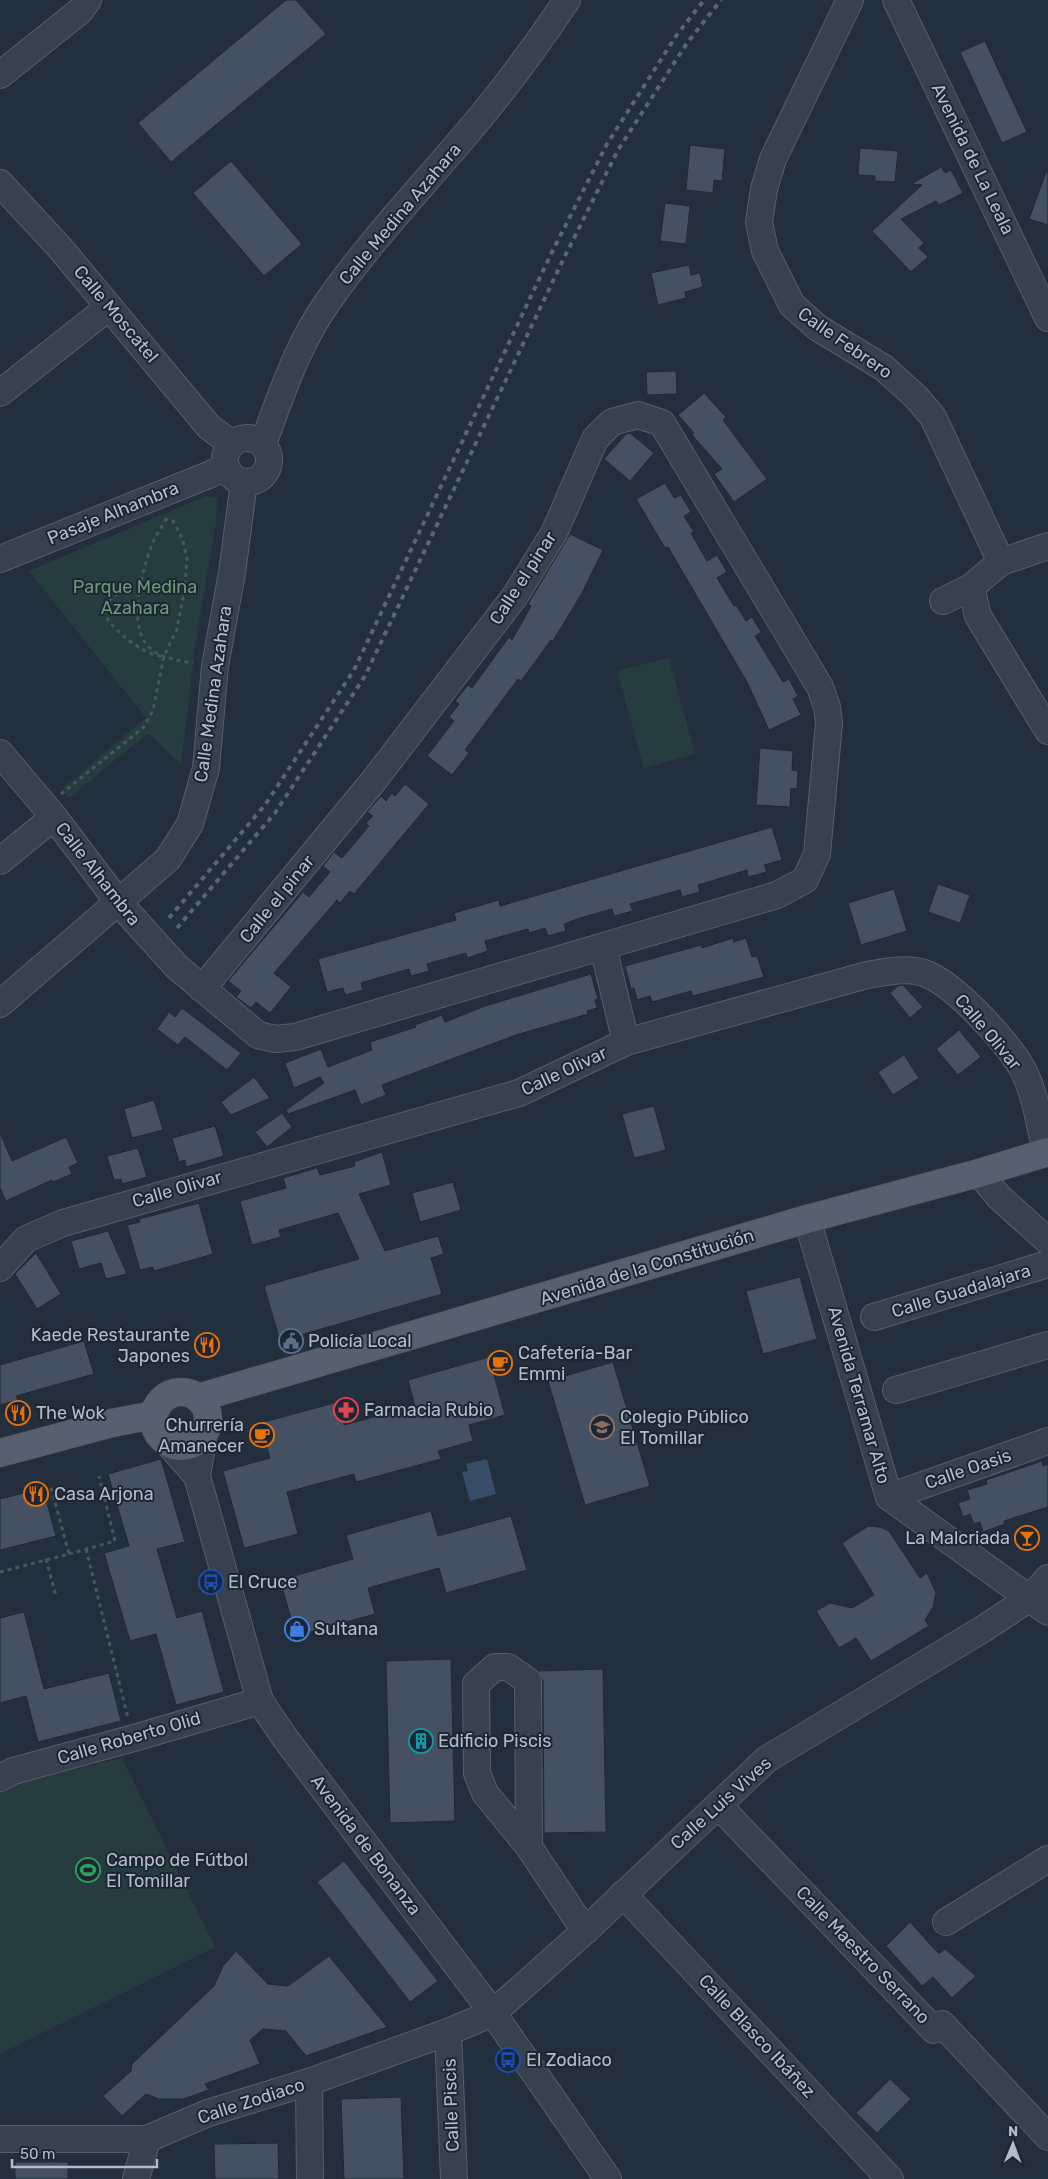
<svg xmlns="http://www.w3.org/2000/svg" width="1048" height="2179" font-family="Rubik,sans-serif">
  <rect width="100%" height="100%" fill="#242f3e"/>
  <g fill="#263c3f">
    <path d="M206,496L217,498L216,522L195,646L181,765L148,733L69,798L62,789L146,718L29,571Z"/>
    <path d="M669,658L695,754L644,768L617,671Z"/>
    <path d="M122,1758L215,1947L0,2054V1792L13,1784Z"/>
  </g>
  <path fill="#394c67" d="M487,1459L496,1494L470,1501L462,1472L468,1471L466,1464Z"/>
  <g fill="#455162" stroke="#1f2835">
    <path d="M286,0H296L326,34L171,162L138,123Z"/>
    <path d="M985,41L1027,132L1002,143L960,52Z"/>
    <path d="M690,145L725,149L722,181L714,180L713,193L686,190Z"/>
    <path d="M860,148L898,151L895,182L875,181V176L858,175Z"/>
    <path d="M231,161L302,244L264,276L193,193Z"/>
    <path d="M941,167L945,173L951,170L963,193L939,205L936,201L901,219L924,243L919,248L928,257L911,272L872,231L922,185L911,184Z"/>
    <path d="M1046,172L1048,173V225L1029,219Z"/>
    <path d="M665,203L690,206L686,244L660,241Z"/>
    <path d="M689,265L691,275L700,273L703,287L685,292L686,298L658,305L651,273Z"/>
    <path d="M676,371L677,394L647,395L646,372Z"/>
    <path d="M704,393L726,417L723,420L767,479L734,502L714,474L722,469L692,435L694,433L678,415Z"/>
    <path d="M630,433L654,453L630,481L604,459L626,434Z"/>
    <path d="M665,483L674,498L681,495L691,512L684,516L694,532L691,533L707,561L717,555L727,572L717,578L734,606L736,605L746,621L752,617L761,632L755,636L783,682L789,679L798,696L793,699L801,715L769,730L747,682L668,547L665,548L636,499Z"/>
    <path d="M570,534L603,550L582,593L553,641L551,640L521,681L518,679L465,750L469,753L452,775L427,756L454,721L449,717L459,704L455,701L468,685L472,688L509,637L512,640L531,606L528,604Z"/>
    <path d="M760,748L793,751L792,770L798,771L797,789L791,788L790,807L756,805Z"/>
    <path d="M405,784L429,804L354,894L350,891L340,903L337,900L274,973L291,987L270,1013L256,1002L251,1008L236,997L241,991L228,981L303,892L309,897L330,872L323,866L334,852L342,858L369,826L366,823L373,816L367,812L381,796L386,801L392,793L395,796Z"/>
    <path d="M772,827L782,860L764,865L767,872L748,877L747,870L698,885L700,892L682,897L680,890L630,904L633,911L614,916L612,909L580,918L564,924L566,931L548,936L545,928L529,933L528,929L485,941L488,951L467,958L466,953L427,964L429,971L411,976L409,969L378,978L361,983L363,990L345,995L343,988L327,992L318,959L456,920L454,913L499,900L500,906Z"/>
    <path d="M938,884L970,895L960,923L928,912Z"/>
    <path d="M894,889L907,931L861,945L848,903Z"/>
    <path d="M733,938L734,942L746,938L752,957L757,956L764,977L693,996L691,991L652,1002L650,996L637,1000L634,988L631,989L625,966L701,945L702,948Z"/>
    <path d="M591,974L598,999L595,1000L597,1008L587,1011L588,1014L516,1035L382,1085L386,1095L361,1105L355,1090L288,1114L286,1110L324,1083L320,1077L294,1088L285,1063L321,1049L328,1067L372,1050L370,1042L416,1027L415,1025L442,1015L445,1022L485,1006Z"/>
    <path d="M903,985L923,1007L910,1018L890,993L898,986Z"/>
    <path d="M182,1008L241,1053L227,1070L185,1037L178,1045L157,1029L169,1012L175,1017Z"/>
    <path d="M959,1030L981,1057L958,1075L936,1049Z"/>
    <path d="M904,1055L919,1078L893,1095L878,1072Z"/>
    <path d="M254,1077L270,1098L231,1115L221,1102Z"/>
    <path d="M154,1100L163,1130L132,1138L124,1109Z"/>
    <path d="M654,1106L666,1150L634,1158L622,1114Z"/>
    <path d="M282,1113L292,1127L267,1147L255,1132Z"/>
    <path d="M215,1126L224,1156L186,1167L185,1160L179,1162L172,1138Z"/>
    <path d="M0,1133L12,1161L66,1137L78,1163L69,1167L72,1174L53,1182L52,1180L6,1201L0,1188Z"/>
    <path d="M138,1148L147,1177L122,1184L121,1179L114,1180L107,1156Z"/>
    <path d="M382,1152L391,1185L359,1194L385,1251L438,1236L444,1254L431,1258L442,1294L280,1341L264,1286L359,1259L338,1213L279,1230L281,1237L252,1245L240,1201L286,1188L283,1178L317,1168L320,1175L355,1166L354,1162Z"/>
    <path d="M453,1182L461,1210L420,1222L412,1193Z"/>
    <path d="M199,1203L213,1254L154,1271L153,1267L140,1270L127,1225L140,1222L139,1219Z"/>
    <path d="M108,1231L127,1274L106,1279L101,1263L79,1269L71,1241Z"/>
    <path d="M36,1253L61,1294L37,1309L15,1274Z"/>
    <path d="M800,1277L817,1339L763,1354L746,1291Z"/>
    <path d="M84,1341L94,1374L16,1396L18,1400L0,1405V1365Z"/>
    <path d="M489,1357L505,1415L469,1425L473,1441L438,1451L441,1459L356,1482L354,1474L287,1492L298,1534L244,1548L223,1471L270,1458L260,1423L338,1402L344,1425L415,1406L408,1380Z"/>
    <path d="M613,1362L650,1486L585,1505L548,1381Z"/>
    <path d="M161,1459L185,1542L157,1549L177,1618L202,1611L224,1692L176,1705L156,1634L130,1641L104,1553L129,1546L108,1474Z"/>
    <path d="M1042,1461L1043,1466L1048,1464V1507L1004,1521L1005,1524L983,1532L980,1522L974,1524L970,1514L963,1517L958,1503L970,1499L967,1490L987,1484L986,1480Z"/>
    <path d="M43,1488L56,1536L0,1550V1499Z"/>
    <path d="M431,1511L438,1536L511,1516L527,1570L446,1593L439,1568L368,1588L375,1614L296,1636L280,1580L353,1559L346,1535Z"/>
    <path d="M868,1526L880,1527L889,1531L920,1578L927,1573L936,1593L933,1607L925,1620L929,1626L871,1661L856,1638L839,1648L816,1611L830,1603L852,1608L874,1595L842,1543Z"/>
    <path d="M24,1612L44,1689L109,1673L121,1721L38,1742L26,1696L0,1703V1618Z"/>
    <path d="M451,1659L455,1821L390,1823L386,1661Z"/>
    <path d="M603,1669L606,1832L544,1833L543,1681L538,1671Z"/>
    <path d="M344,1861L438,1981L410,2002L317,1882Z"/>
    <path d="M910,1922L939,1954L945,1949L976,1976L952,1998L933,1977L922,1986L886,1946Z"/>
    <path d="M236,1951L268,1984L288,1986L329,1956L387,2027L306,2056L286,2031L263,2029L250,2040L260,2064L205,2084L209,2090L183,2099H159L146,2094L122,2116L103,2096L131,2071L132,2064L214,1986L223,1966Z"/>
    <path d="M890,2079L911,2099L877,2133L856,2113Z"/>
    <path d="M401,2097L404,2179H344L341,2099Z"/>
    <path d="M278,2143L279,2179H215L214,2144Z"/>
    <rect x="15" y="2162" width="53" height="17"/>
  </g>
  <g fill="none" stroke-linecap="round" stroke-linejoin="round">
    <defs>
      <g id="minor">
        <path d="M850,0L773,159L764,189L759,222L765,251L792,305L818,328L884,368L917,398L933,417L1001,562"/>
        <path d="M896,0L1048,318"/>
        <path d="M0,75L80,11L88,0"/>
        <path d="M0,183L61,249L209,427L232,444"/>
        <path d="M0,393L109,307"/>
        <circle cx="247" cy="460" r="22"/>
        <path d="M263,444C281,395 298,343 329,300C369,243 417,192 462,139C500,95 535,48 567,0"/>
        <path d="M0,559L211,474L226,466"/>
        <path d="M971,587L978,616L1048,731"/>
        <path d="M943,601L971,587L1001,562L1048,546"/>
        <path d="M0,753L54,817L119,903L177,967L258,1035L275,1039L295,1037L777,895L805,880L817,854L829,723L827,707L820,687L662,423L638,415L612,422L595,439L554,533L515,596L375,779L202,989"/>
        <path d="M0,861L54,817"/>
        <path d="M603,947L626,1042"/>
        <path d="M0,1004L168,859L190,824L206,768L215,666L232,573L244,482"/>
        <path d="M979,1173L999,1197L1048,1241"/>
        <path d="M807,1219L889,1497L1048,1612"/>
        <path d="M0,1268L26,1239L63,1223L519,1093L626,1042L867,975C884,972 907,967 924,973C954,983 1006,1041 1022,1068C1035,1091 1040,1127 1046,1153"/>
        <path d="M874,1317L1048,1264"/>
        <path d="M896,1390L1048,1345"/>
        <path d="M204,1434L197,1476L260,1701L285,1738L493,2013L608,2179"/>
        <path d="M168,1443L197,1476"/>
        <path d="M889,1497L1048,1441"/>
        <path d="M0,1778L13,1771L134,1738L260,1701"/>
        <path d="M718,1805L934,2030L942,2024L1048,2137"/>
        <path d="M529,1847L528,1681L508,1667H495L476,1684L477,1773L485,1793L529,1847L585,1931"/>
        <path d="M623,1894L890,2179"/>
        <path d="M946,1922L1048,1859"/>
        <path d="M448,2032L454,2179"/>
        <path d="M309,2082L310,2179"/>
        <path d="M0,2139H147L208,2113L309,2082L448,2032L493,2013L585,1931L767,1759L983,1629L1030,1598L1048,1578"/>
        <path d="M136,2179L147,2139"/>
      </g>
      <g id="major">
        <circle cx="181" cy="1419" r="27"/>
        <path d="M198,1398L807,1219L979,1173L1048,1152"/>
        <path d="M0,1453L112,1423L154,1415"/>
      </g>
    </defs>
    <use href="#minor" stroke="#565f6c" stroke-width="28"/>
    <use href="#major" stroke="#414a57" stroke-width="29"/>
    <g stroke="#44595c" stroke-width="3" stroke-dasharray="4 4" stroke-linecap="butt">
      <path d="M166,518C163,527 155,535 152,545C142,570 128,622 147,645C158,658 177,660 193,663"/>
      <path d="M161,656C146,656 114,631 107,618C105,615 104,610 103,607C126,580 154,580 185,587"/>
      <path d="M61,794L144,727L153,710L164,656L177,629L185,587L187,558L182,538L173,521L166,519"/>
      <path d="M86,1549L128,1718"/>
      <path d="M69,1554L115,1541L99,1476"/>
      <path d="M46,1559L56,1596"/>
      <path d="M0,1572L69,1554L51,1487"/>
    </g>
    <use href="#minor" stroke="#38414e" stroke-width="26"/>
    <use href="#major" stroke="#56606e" stroke-width="28"/>
    <g stroke="#5a6575" stroke-width="4" stroke-dasharray="5 5" stroke-linecap="butt">
      <path d="M169,918L265,805L354,670L551,254L607,144L676,36L704,0"/>
      <path d="M177,928L275,813L365,676L563,260L618,150L687,43L721,0"/>
    </g>
  </g>
  <defs>
    <symbol id="civic-ring" viewBox="-11 -11 22 22"><circle r="9.5" fill="#1d2633" stroke="#5c6f8a" stroke-width="1.5"/><path d="M-.6-6.5H3V-4.5H.6V-3L4-1V1h2V6H-6V1h2V-1L-.6-3ZM-1.2 2.5V6h2.4V2.5Z" fill="#5c6f8a"/></symbol>
    <symbol id="restaurant-ring" viewBox="-11 -11 22 22"><circle r="9.5" fill="#1d2633" stroke="#e8710a" stroke-width="1.5"/><path d="M-5-6h1v4h1v-4h1v4h1v-4h1v5L-1.5 .5V6h-2V.5L-5-1ZM5-6V6H3V1.5H1.5Q1.5-4 5-6Z" fill="#e8710a"/></symbol>
    <symbol id="cafe-ring" viewBox="-11 -11 22 22"><circle r="9.5" fill="#1d2633" stroke="#e8710a" stroke-width="1.5"/><path d="M-5.5-4.5H6V0H3Q3 3.5 0 3.5H-2.5Q-5.5 3.5-5.5 0ZM3-3.2v2h1.7v-2ZM-6 4.5H4V6H-6Z" fill="#e8710a"/></symbol>
    <symbol id="pharmacy-ring" viewBox="-11 -11 22 22"><circle r="9.5" fill="#1d2633" stroke="#e0444e" stroke-width="1.5"/><path d="M-2-6h4v4h4v4h-4v4h-4v-4h-4v-4h4Z" fill="#e0444e"/></symbol>
    <symbol id="school-ring" viewBox="-11 -11 22 22"><circle r="9.5" fill="#1d2633" stroke="#8d6e63" stroke-width="1.5"/><path d="M0-5L7-2L0 1L-7-2ZM-4 1L0 2.5L4 1V4Q0 6-4 4Z" fill="#8d6e63"/></symbol>
    <symbol id="bar-ring" viewBox="-11 -11 22 22"><circle r="9.5" fill="#1d2633" stroke="#e8710a" stroke-width="1.5"/><path d="M-6-5H6L.8 .8V4.5H3.5V6h-7V4.5H-.8V.8Z" fill="#e8710a"/></symbol>
    <symbol id="bus-ring" viewBox="-11 -11 22 22"><circle r="9.5" fill="#1d2633" stroke="#1a4fb4" stroke-width="1.5"/><path d="M-5-6H5V4H4V6H2V4H-2V6H-4V4H-5ZM-3.5-4V0h7V-4ZM-3.5 1.2v1.5H-2V1.2ZM2 1.2v1.5H3.5V1.2Z" fill="#1a4fb4"/></symbol>
    <symbol id="shop-ring" viewBox="-11 -11 22 22"><circle r="9.5" fill="#1d2633" stroke="#3f7fe0" stroke-width="1.5"/><path d="M-5-2.5h2.3a2.7 3.5 0 0 1 5.4 0H5L5.5 6h-11ZM-1.5-2.5h3a1.5 2.3 0 0 0-3 0Z" fill="#3f7fe0"/></symbol>
    <symbol id="building-ring" viewBox="-11 -11 22 22"><circle r="9.5" fill="#1d2633" stroke="#0f9aa8" stroke-width="1.5"/><path d="M-4-6H4V6H1V3H-1V6H-4ZM-2.5-4.3h1.7v1.8h-1.7ZM.8-4.3h1.7v1.8H.8ZM-2.5-1h1.7V.8h-1.7ZM.8-1h1.7V.8H.8Z" fill="#0f9aa8"/></symbol>
    <symbol id="stadium-ring" viewBox="-11 -11 22 22"><circle r="9.5" fill="#1d2633" stroke="#2e9e5b" stroke-width="1.5"/><path d="M0-5a6.5 5 0 1 0 0 10a6.5 5 0 1 0 0-10ZM-3.5-1.8h7v3.6h-7Z" fill="#2e9e5b"/></symbol>
  </defs>
  <g fill-rule="evenodd">
    <use href="#civic-ring" x="277" y="1327" width="28" height="28"/>
    <use href="#restaurant-ring" x="193" y="1331" width="28" height="28"/>
    <use href="#cafe-ring" x="486" y="1349" width="28" height="28"/>
    <use href="#pharmacy-ring" x="332" y="1396" width="28" height="28"/>
    <use href="#restaurant-ring" x="4" y="1399" width="28" height="28"/>
    <use href="#school-ring" x="588" y="1413" width="28" height="28"/>
    <use href="#cafe-ring" x="248" y="1421" width="28" height="28"/>
    <use href="#restaurant-ring" x="22" y="1480" width="28" height="28"/>
    <use href="#bar-ring" x="1013" y="1524" width="28" height="28"/>
    <use href="#bus-ring" x="197" y="1568" width="28" height="28"/>
    <use href="#shop-ring" x="283" y="1615" width="28" height="28"/>
    <use href="#building-ring" x="407" y="1727" width="28" height="28"/>
    <use href="#stadium-ring" x="74" y="1856" width="28" height="28"/>
    <use href="#bus-ring" x="494" y="2046" width="28" height="28"/>
  </g>
  <g text-anchor="middle" dominant-baseline="central" stroke-width="4" stroke-linejoin="round" paint-order="stroke">
    <g font-size="18" fill="#b4bcc9" stroke="#1d2633">
      <text transform="translate(973 159) rotate(64)">Avenida de La Leala</text>
      <text transform="translate(400 214) rotate(-50)">Calle Medina Azahara</text>
      <text transform="translate(116 314) rotate(50)">Calle Moscatel</text>
      <text transform="translate(845 343) rotate(35)">Calle Febrero</text>
      <text transform="translate(113 513) rotate(-22)">Pasaje Alhambra</text>
      <text transform="translate(523 578) rotate(-57)">Calle el pinar</text>
      <text transform="translate(213 694) rotate(-82)">Calle Medina Azahara</text>
      <text transform="translate(98 874) rotate(52)">Calle Alhambra</text>
      <text transform="translate(277 899) rotate(-51)">Calle el pinar</text>
      <text transform="translate(988 1032) rotate(50)">Calle Olivar</text>
      <text transform="translate(564 1071) rotate(-25)">Calle Olivar</text>
      <text transform="translate(177 1189) rotate(-16)">Calle Olivar</text>
      <text transform="translate(647 1267) rotate(-17)">Avenida de la Constitución</text>
      <text transform="translate(961 1291) rotate(-17)">Calle Guadalajara</text>
      <text transform="translate(859 1395) rotate(74)">Avenida Terramar Alto</text>
      <text transform="translate(968 1469) rotate(-19)">Calle Oasis</text>
      <text transform="translate(129 1738) rotate(-16)">Calle Roberto Olid</text>
      <text transform="translate(721 1803) rotate(-42)">Calle Luis Vives</text>
      <text transform="translate(366 1845) rotate(53)">Avenida de Bonanza</text>
      <text transform="translate(863 1955) rotate(46)">Calle Maestro Serrano</text>
      <text transform="translate(757 2036) rotate(47)">Calle Blasco Ibáñez</text>
      <text transform="translate(251 2101) rotate(-18)">Calle Zodiaco</text>
      <text transform="translate(451 2105) rotate(-92)">Calle Piscis</text>
    </g>
    <g font-size="18" fill="#6b9a76" stroke="#1d2633">
      <text x="135" y="587">Parque Medina<tspan x="135" dy="21">Azahara</tspan></text>
    </g>
    <g font-size="18" fill="#b4bcc9" stroke="#1d2633" text-anchor="start">
      <text x="190" y="1335" text-anchor="end">Kaede Restaurante<tspan x="190" dy="21">Japones</tspan></text>
      <text x="308" y="1341">Policía Local</text>
      <text x="518" y="1353">Cafetería-Bar<tspan x="518" dy="21">Emmi</tspan></text>
      <text x="364" y="1410">Farmacia Rubio</text>
      <text x="36" y="1413">The Wok</text>
      <text x="620" y="1417">Colegio Público<tspan x="620" dy="21">El Tomillar</tspan></text>
      <text x="244" y="1425" text-anchor="end">Churrería<tspan x="244" dy="21">Amanecer</tspan></text>
      <text x="54" y="1494">Casa Arjona</text>
      <text x="1010" y="1538" text-anchor="end">La Malcriada</text>
      <text x="228" y="1582">El Cruce</text>
      <text x="314" y="1629">Sultana</text>
      <text x="438" y="1741">Edificio Piscis</text>
      <text x="106" y="1860">Campo de Fútbol<tspan x="106" dy="21">El Tomillar</tspan></text>
      <text x="526" y="2060">El Zodiaco</text>
    </g>
  </g>
  <g transform="translate(1013 2144) rotate(1)" stroke="#1d2633" stroke-width="4" paint-order="stroke">
  <path d="M0-4L9 19L0 12L-9 19Z" fill="#b4bcc9"/>
  <text y="-8" font-size="14" font-weight="bold" text-anchor="middle" fill="#b4bcc9">N</text>
  </g>
  <path d="M12 2159v8h145v-8" fill="none" stroke="#b4bcc9" stroke-width="2.5"/>
  <text x="20" y="2159" font-size="15" fill="#b4bcc9" stroke="#1d2633" stroke-width="4" paint-order="stroke">50 m</text>
</svg>
